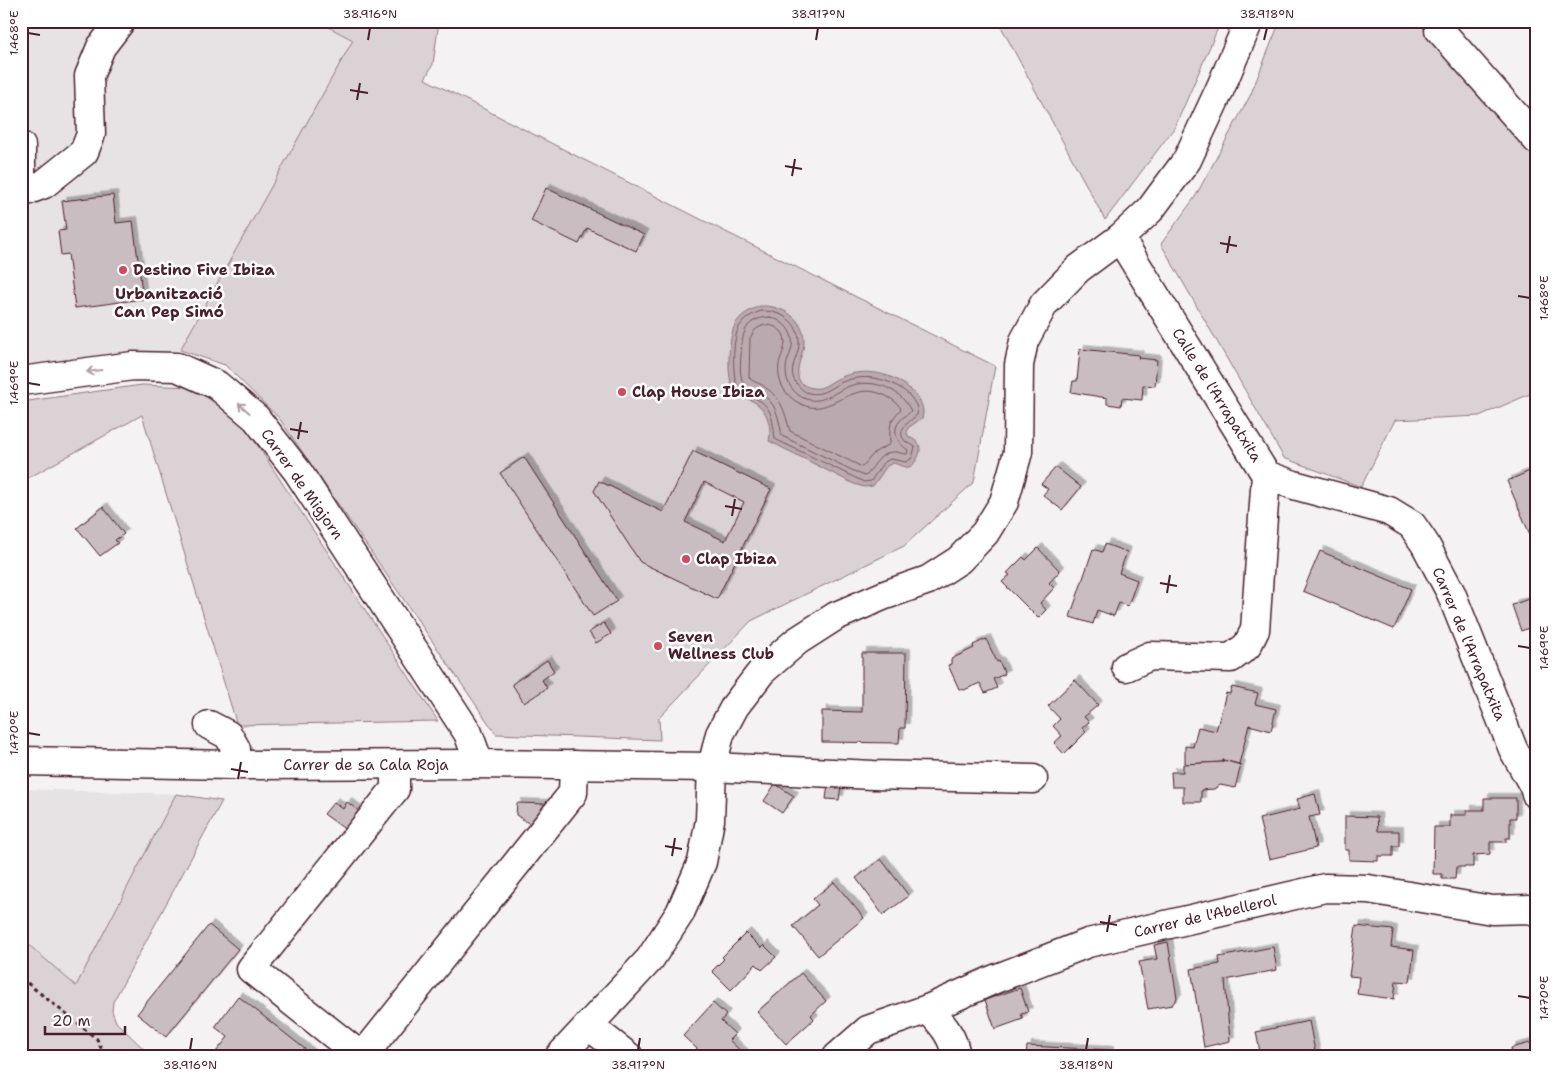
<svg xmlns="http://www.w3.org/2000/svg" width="1558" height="1078" font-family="'Shantell Sans',sans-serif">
  <defs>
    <filter id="shadow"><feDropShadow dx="4.5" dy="-4.5" stdDeviation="0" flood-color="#0004"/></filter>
  </defs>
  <rect width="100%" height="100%" fill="#f4f2f2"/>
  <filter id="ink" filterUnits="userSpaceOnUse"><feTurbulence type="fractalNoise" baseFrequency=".02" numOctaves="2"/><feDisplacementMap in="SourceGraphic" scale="10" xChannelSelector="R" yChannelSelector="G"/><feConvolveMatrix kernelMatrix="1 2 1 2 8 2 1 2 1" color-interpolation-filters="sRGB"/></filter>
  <g filter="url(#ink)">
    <g fill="#e7e2e3">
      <path d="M21,21H314L353,40L180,350L21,369Z"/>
      <path d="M21,789L176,794L76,986L21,938Z"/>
    </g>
    <g fill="#dbd2d5" stroke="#927880">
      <path d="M317,21H439L433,64L425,79L720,229L995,366L974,482L904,546L751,621L659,718L660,740L496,734L279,418L225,365L180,350L353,40Z"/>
      <path d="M998,21H1221L1175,127L1105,220Z"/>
      <path d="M1280,21H1427V35L1537,159V391L1479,416L1395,420L1361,487L1284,458L1161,244L1195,197L1250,96Z"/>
      <path d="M142,385L191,387L241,420L438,721L237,725L142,415L21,482V402Z"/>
      <path d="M176,794L222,801L113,1002L112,1011L116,1022L152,1057H21V938L76,986Z"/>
    </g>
    <path fill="#baa9ae" stroke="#8d727a" d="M760,306C782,305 805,318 804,343C803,358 786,384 813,388C822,390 829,383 837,379C863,366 895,372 915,394C921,401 925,410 922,418L908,428L907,433L909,437C920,442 923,448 917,459C915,462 913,466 909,467C904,468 898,464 893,463L887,466L873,486L864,487L854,484L769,441C772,425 767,407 750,400C743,397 738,398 734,391C726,378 728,336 736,323C742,314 750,310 760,306Z"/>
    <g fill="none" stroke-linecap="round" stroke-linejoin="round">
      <g stroke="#77565f" stroke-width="1">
        <path d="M761,311C781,310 800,322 799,344C798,359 786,371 797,384C800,388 804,392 809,393C821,396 829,389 838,384C861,372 890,377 909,395C914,401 919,408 917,415C910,421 895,430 905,441C909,444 912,444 915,447L912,458L906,462L890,459L883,463L871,481L864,482L775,439C772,412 771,402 742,393C739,389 737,386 736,382C732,371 733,337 739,327C744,319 752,314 761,311Z"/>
        <path d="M770,317C786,321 796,335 791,351C789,357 786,363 786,369C785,382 794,395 806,399C824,405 837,389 853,385C875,379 901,389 911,411C908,415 902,417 899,422C891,433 899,444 908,450L907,454C902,454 899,452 895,452C881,451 874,466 867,475L864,476L782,436C777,408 774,397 746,387C739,378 740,367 741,356C742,334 744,318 770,317Z"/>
        <path d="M764,325C774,324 785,330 785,342C785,348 782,354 780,360C775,379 784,396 801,404C830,419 850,379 884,395C891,398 898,403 901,409C888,423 890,426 890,444L875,452L862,467L790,431C784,410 782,398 762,385C757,382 752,382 749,377L750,338L755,330Z"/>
      </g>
    </g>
    <g fill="#cabdc1" stroke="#4a1f2b" fill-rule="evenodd" filter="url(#shadow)">
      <path d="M546,188L644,235L636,251L587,228L579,244L531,221Z"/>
      <path d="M113,195L116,223L133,221L143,299L75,308L68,254L61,255L58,231L66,230L62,201Z"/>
      <path d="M1080,349L1139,355L1138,358L1157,360L1155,386L1143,385L1142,400L1122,398L1121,406L1107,404V398L1071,392L1073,381H1077Z"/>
      <path d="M693,451L771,489L717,599L640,562L594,491L599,481L663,512ZM704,482L744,502L725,541L685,522Z"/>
      <path d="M524,457L617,601L593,616L500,473Z"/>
      <path d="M1056,467L1081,487L1062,510L1043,495L1048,489L1041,484Z"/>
      <path d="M1537,468V551L1507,481Z"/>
      <path d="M103,507L124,534L115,540L118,543L100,556L77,528Z"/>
      <path d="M1105,544L1127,552L1119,573L1137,580L1128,606L1119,603L1114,616L1097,610L1093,624L1070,617L1093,549L1102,552Z"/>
      <path d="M1038,548L1060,571L1049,583L1054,588L1040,603L1046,610L1038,618L1002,582L1010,575L1007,573L1023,557L1026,560Z"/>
      <path d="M1320,551L1411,589L1394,629L1303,591Z"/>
      <path d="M1537,596V625L1521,631L1512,605Z"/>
      <path d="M604,623L611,634L596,643L589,632Z"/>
      <path d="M986,639L997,662L999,661L1005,674L993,679L997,688L985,693L980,683L964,690L959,689L948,665L951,664V659L974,648L973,645Z"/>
      <path d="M862,653H906L905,728H900L899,743L822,742V711L862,712Z"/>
      <path d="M547,660L554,671L542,680L547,688L524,703L512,684Z"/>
      <path d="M1075,680L1098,705L1084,717L1089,722L1082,728L1086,732L1064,754L1054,743L1062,736L1053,726L1060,719L1048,706Z"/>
      <path d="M1232,687L1258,693L1255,704L1276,709L1271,731L1249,725L1239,764L1223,760V762L1185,764V746L1193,747L1198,727L1216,731L1226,693L1230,694Z"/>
      <path d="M1223,760L1241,765L1235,788L1220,785L1214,789L1201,790V802H1183V787H1172L1171,772H1183V764L1223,762Z"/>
      <path d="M775,784L794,796L782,813L764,801Z"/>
      <path d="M828,784L841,785L839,800L826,799Z"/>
      <path d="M1315,794L1320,815L1309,817L1316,848L1269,859L1259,819L1300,809L1297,799Z"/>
      <path d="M1484,798H1516V818H1510V838H1506V842H1490V854L1473,855V867H1456L1455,879H1442V874H1433L1434,827H1450V815H1467V810H1484Z"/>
      <path d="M334,802L343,809L347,802L360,812L346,830L324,814Z"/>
      <path d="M517,803L546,804L530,824L516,815Z"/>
      <path d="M1345,816L1377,817L1378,831H1399V846H1393V856H1378V861L1349,860V850H1345Z"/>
      <path d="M881,859L909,896L883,915L856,878Z"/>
      <path d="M834,882L864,918L818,956L793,926L818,905L813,899Z"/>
      <path d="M209,925L238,949L166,1037L137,1014Z"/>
      <path d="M1356,926L1393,930L1391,947L1414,950L1410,982L1396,981L1394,999L1357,994L1359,977L1349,976Z"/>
      <path d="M746,933L761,948L764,945L776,957L762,970L756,964L731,990L712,971L724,959L722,957Z"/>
      <path d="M1168,942L1177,998L1172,1005L1148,1009L1139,962L1157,959L1154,945Z"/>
      <path d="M1273,947L1277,970L1225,980L1230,1041L1204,1047L1191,969L1220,964L1219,957Z"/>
      <path d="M801,973L826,1001L811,1015L814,1019L786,1044L757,1012Z"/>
      <path d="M1020,988L1028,1012L1021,1014L1023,1019L995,1029L985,1000Z"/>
      <path d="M238,996L315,1057H212L228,1037L215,1027Z"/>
      <path d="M713,1003L726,1015L721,1021L735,1034L729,1040L747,1057H706L683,1036Z"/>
      <path d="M1309,1021L1316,1057H1261L1256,1032Z"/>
      <path d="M1534,1042L1537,1057H1513L1511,1048Z"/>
      <path d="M1027,1046L1109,1050V1057H1026Z"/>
    </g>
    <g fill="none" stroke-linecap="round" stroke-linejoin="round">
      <defs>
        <g id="minor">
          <path d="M1439,21V29L1537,140"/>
          <path d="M21,146V176"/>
          <path d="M21,193L44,184L84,152L91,134L89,76L101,47L121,21"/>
          <path d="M1120,238L1266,475L1255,630L1247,646L1231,658L1150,656L1126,667"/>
          <path d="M21,381L133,366L177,367L217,385L256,418L298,472L468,733L475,752L474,764"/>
          <path d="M1266,475L1294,485L1389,511L1412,525L1425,544L1451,593L1513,749L1533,785L1537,796"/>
          <path d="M209,725L228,735L236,749L233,765"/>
          <path d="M21,761L233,765L474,764L712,767L873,775L1033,779"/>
          <path d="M395,765V789L251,969L362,1057L573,793L574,765"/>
          <path d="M928,1009C941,1023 954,1036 956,1057"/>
          <path d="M589,1026L629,1057"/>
          <path d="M559,1057L650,959L680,913L702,862L710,820L712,767L720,734L735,706L762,671L797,641L836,616L885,595L928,580L959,560L985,533L1004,502L1018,452L1019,365L1024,341L1044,304L1078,269L1120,238L1150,210L1187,160L1220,89L1249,21"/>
          <path d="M837,1057L868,1030L928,1009L995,979L1088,943L1325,888L1368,889L1492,910L1531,909L1537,912"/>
        </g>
      </defs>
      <use href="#minor" stroke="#4a1f2b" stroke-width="31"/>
      <path stroke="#4a1f2b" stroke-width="3" stroke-dasharray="4 4" stroke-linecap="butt" d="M21,978L97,1039L105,1057"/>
      <use href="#minor" stroke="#fff" stroke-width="28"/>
    </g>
    <defs><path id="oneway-shaft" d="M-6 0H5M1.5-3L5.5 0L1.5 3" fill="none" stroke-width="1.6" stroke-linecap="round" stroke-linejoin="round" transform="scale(1.25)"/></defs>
    <g stroke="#ae9aa0">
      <use href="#oneway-shaft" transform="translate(94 371) rotate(172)"/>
      <use href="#oneway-shaft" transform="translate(244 408) rotate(-139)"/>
    </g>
  </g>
  <path fill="none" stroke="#4a1f2b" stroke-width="2" d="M28,33L40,35M368,40L370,28M816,40L818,28M1264,40L1267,28M350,90L368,93M357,100L360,83M785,166L802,169M792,176L795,159M1220,243L1237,246M1227,253L1230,236M1518,296L1530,298M28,383L40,385M290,429L308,432M298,439L301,422M725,506L742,509M732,516L735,499M1160,583L1177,586M1167,593L1170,575M1518,646L1530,648M28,733L40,735M231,769L248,772M238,779L241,762M665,846L682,849M672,856L675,838M1100,922L1117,925M1107,932L1110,915M1518,996L1530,998M190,1050L192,1038M638,1050L640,1038M1086,1050L1088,1038"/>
  <g fill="#d1495b" stroke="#fff" stroke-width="2">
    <circle cx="123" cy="270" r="5"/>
    <circle cx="622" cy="392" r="5"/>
    <circle cx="686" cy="559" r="5"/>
    <circle cx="658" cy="646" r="5"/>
  </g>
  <g text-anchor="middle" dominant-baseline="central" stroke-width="5" stroke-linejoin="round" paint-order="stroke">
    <g font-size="15" font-weight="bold" fill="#4a1f2b" stroke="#fff" text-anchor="start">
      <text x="133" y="270">Destino Five Ibiza</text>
      <text x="632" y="392">Clap House Ibiza</text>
      <text x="696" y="559">Clap Ibiza</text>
      <text x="668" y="637">Seven<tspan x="668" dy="17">Wellness Club</tspan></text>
    </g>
    <g font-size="15" fill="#4a1f2b" stroke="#fff">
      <text transform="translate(1217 395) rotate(58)">Calle de l'Arrapatxita</text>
      <text transform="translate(302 484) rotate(55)">Carrer de Migjorn</text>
      <text transform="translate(1469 644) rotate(67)">Carrer de l'Arrapatxita</text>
      <text x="366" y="765">Carrer de sa Cala Roja</text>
      <text transform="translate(1205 916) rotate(-13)">Carrer de l'Abellerol</text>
    </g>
    <g font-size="16" font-weight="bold" fill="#4a1f2b" stroke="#fff">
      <text x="169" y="293">Urbanització<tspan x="169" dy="18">Can Pep Simó</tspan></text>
    </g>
  </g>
  <rect width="1558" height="1078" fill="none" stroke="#fff" stroke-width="55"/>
  <path d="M45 1026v8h80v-8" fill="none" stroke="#4a1f2b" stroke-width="2.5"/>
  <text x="52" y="1026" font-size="15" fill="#4a1f2b" stroke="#ffffff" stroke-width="4" paint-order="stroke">20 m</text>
  <rect x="28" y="28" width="1502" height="1022" fill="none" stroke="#4a1f2b" stroke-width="2"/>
  <g font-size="12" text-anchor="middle" fill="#4a1f2b">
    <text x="370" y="18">38.916°N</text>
    <text x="818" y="18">38.917°N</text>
    <text x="1267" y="18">38.918°N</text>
    <text transform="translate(14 33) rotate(-90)" y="4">1.468°E</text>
    <text transform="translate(1544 298) rotate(-90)" y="4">1.468°E</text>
    <text transform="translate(14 383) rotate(-90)" y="4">1.469°E</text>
    <text transform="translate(1544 648) rotate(-90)" y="4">1.469°E</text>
    <text transform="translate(14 733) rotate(-90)" y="4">1.470°E</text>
    <text transform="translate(1544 998) rotate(-90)" y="4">1.470°E</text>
    <text x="190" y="1069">38.916°N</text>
    <text x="638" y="1069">38.917°N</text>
    <text x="1086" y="1069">38.918°N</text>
  </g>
</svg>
